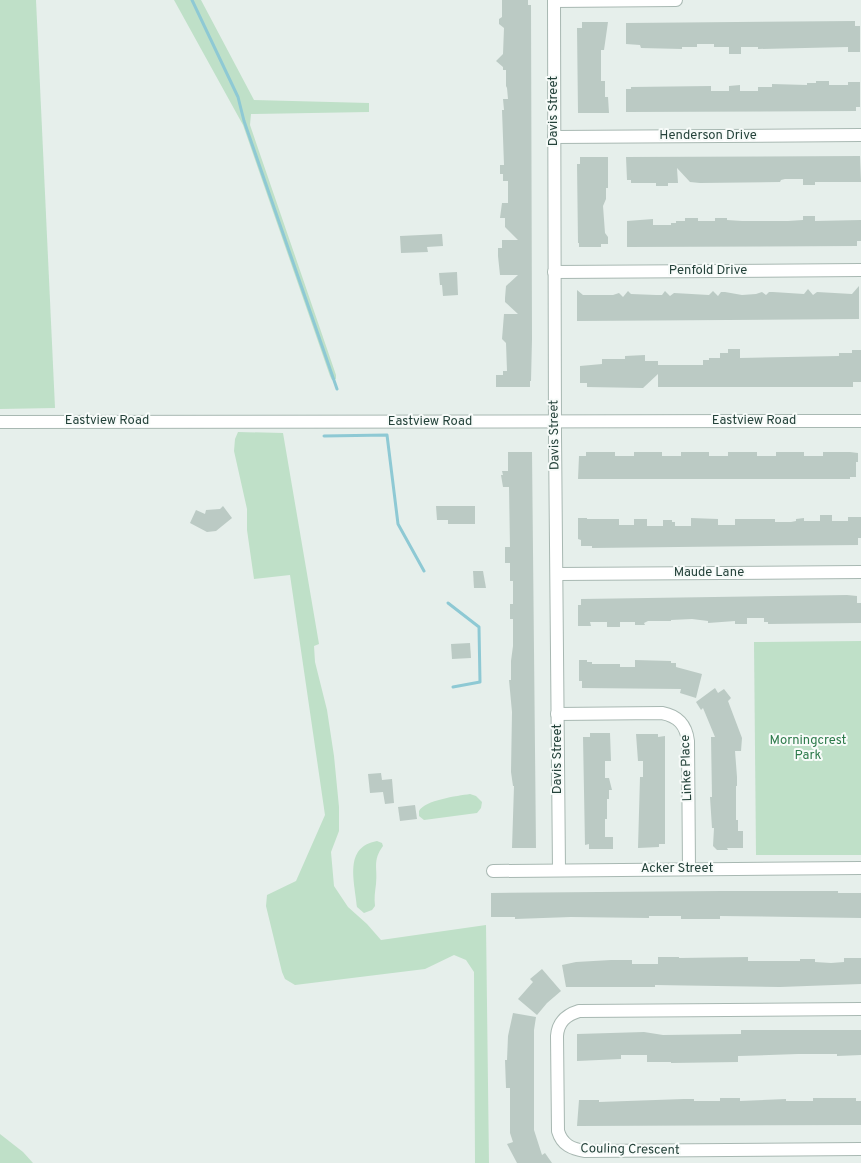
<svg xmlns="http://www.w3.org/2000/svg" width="861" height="1163" font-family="Overpass,sans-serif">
  <rect width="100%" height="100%" fill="#e6efeb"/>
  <g fill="#bfe0c8">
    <path d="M0,0H36L55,408L0,409Z"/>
    <path d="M174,0H201L254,100L369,103V112L251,114L250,125L336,375V379L332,380L330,376L243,125Z"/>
    <path d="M238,432L283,433L319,644L314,646L315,662L327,710L334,756L339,807V831L331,852L334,886L348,907L367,924L381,940L486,925L489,1163H475L474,972L466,960L454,955L425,969L295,985L285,979L282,972L266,906L267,895L296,881L325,815L290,575L254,579L247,530V509L234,451L235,439Z"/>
    <path d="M861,641V855H756L754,642Z"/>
    <path d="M470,794L476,796L482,802L481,808L477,813L424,820L419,816V811C425,800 457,796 470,794Z"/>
    <path d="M377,841L382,843L383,846C372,861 378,868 376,884C375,892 374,898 375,906L372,910L364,913L357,907C355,882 343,847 377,841Z"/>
    <path d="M0,1134L23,1152L33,1163H0Z"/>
  </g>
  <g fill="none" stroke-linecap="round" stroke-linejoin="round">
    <g stroke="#8ec9d4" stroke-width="3">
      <path d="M192,0L238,97L244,121L337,389"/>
      <path d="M324,436L387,435L398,524L424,571"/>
      <path d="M448,603L479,627L480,682L453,687"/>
    </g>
  </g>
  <g fill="#bbcac4">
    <path d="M502,0H528V5H531L532,339L531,381H530V387H496V375H503V371H507L506,343L502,339L504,314H518L505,302V298L506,286L518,275H500L498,256V248H502V240H518L505,227V218H500L502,203H508V181H503V174H500V165H504L502,110H504L503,99H508L507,88L506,86V70H503V67L496,61L503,54L504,28L499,24V19L502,17Z"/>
    <path d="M855,21V26H860V52H848V47L758,49V47H741V54H729V47H714V44H697V47H682V49L641,48L640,45L626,44V23Z"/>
    <path d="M582,22H608L604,50H601V81H605V97H608L609,113H578L577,28H582Z"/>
    <path d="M816,81H829V85H848V82H860V107H856V111L626,112V89H631V87L711,86V91H729V86L740,85V91H758V87H772V84L807,85V83H816Z"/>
    <path d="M860,156L861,182H815V185H803V179H785L781,180L780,182L700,183L690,182L677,168L678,183H668V186H656V183H631V180H627L626,157Z"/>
    <path d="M580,157H608V188H606V199L603,206L605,233L608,237V244H601V247H579V243H578L577,164H580Z"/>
    <path d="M803,216H815V221L861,220V241H857V246L627,247V221L653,219V225H671V223H676V221H685V218H698V221H715V218H727V220L742,221H788L803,220Z"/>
    <path d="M442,234L443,246L427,247L428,252L401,253L400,236Z"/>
    <path d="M457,272L458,295L443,296L442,285H440L439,273Z"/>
    <path d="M859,286V319L577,321V290L583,295H613L619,293L623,297L628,291L631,294L656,295H662L665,291L670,296L674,293L709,295L713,291L718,296L721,292H725L742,295L756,294L762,292L766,295L769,292H773L804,294L808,289L813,295L817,292L852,294Z"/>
    <path d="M728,349H740V358L839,356V353H852V350H861V382H853V387H658V374L643,388L587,387V383H580V366L602,364V359H625V356L645,355V361H658V365H703V360H709V358H720V353H728Z"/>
    <path d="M508,452H532L536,848H512L514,786H513L511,772L512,712L509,680H511V661L513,646V619H510V604H513V581H510V563H505V547H510L509,487H503L501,475H503L502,471H508Z"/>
    <path d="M586,452H615V456H634V452H662V456H681V452H709V456H728V452H757V456H776V452H804V456H823V452H850L858,453V462H856V477H850V479H578L579,456H586Z"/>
    <path d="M223,506L232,518L216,531L207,532L190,523L196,510L205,514L206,510L220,509Z"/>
    <path d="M436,506H475V524H448V520H437Z"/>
    <path d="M820,515H832V521H848V517H861V538H858V545L592,548V546H581V540L578,539V518H587V519H619V525H634V519H647V526H663V520H672V522H675V526H691V518L718,519V525H735V519H775V522H791L796,521V519L804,518V521H820Z"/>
    <path d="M473,571H483L486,588H474Z"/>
    <path d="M847,595L857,596V603H861V623L768,624V622H764V618H747V624H735V621L708,623V621L692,619L671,620V621H648L644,623L645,625H635V622H620V627H607V622H590L591,626H578V605H581V599Z"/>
    <path d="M470,643L471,658L452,659L451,644Z"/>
    <path d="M579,660H587V662H592V664H620V667H635V660L671,661V663H676V667L702,674L696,698L680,693L681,689L582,688V681H579Z"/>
    <path d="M715,688L718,693L724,689L731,698L728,701L742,738L741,751H735L737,777V786H736V820H738V831H743V848H727L728,850H717L713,846L714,828H712L710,797H712L711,737H715L703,708L701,710L696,702Z"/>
    <path d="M590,733H610L611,761H605V778H609L612,790H609V799H607V819H605V837H613V849H589V844L585,845L583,737H590Z"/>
    <path d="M636,734H658V737L665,736V844H659V847L638,848L640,777H643V761H638Z"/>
    <path d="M381,773L382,780L392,779L394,803L385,804L383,792L370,793L368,774Z"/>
    <path d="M415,805L417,819L400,821L398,807Z"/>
    <path d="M722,891H838V893H861V918L720,916V919H681V916H649V918L571,917L515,919V917H491V893Z"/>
    <path d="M658,957H679V958L748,957V961H800V959H815V962L831,963L844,962V958H861V984L780,987L655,985V987H566L562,965L576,962L611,960H632V964H658Z"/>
    <path d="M542,969L561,991L547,1003L537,1015L518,999L533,982L530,979Z"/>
    <path d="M513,1013L536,1017L534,1030V1130L542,1155L545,1153L552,1163H517L507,1144L513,1142L510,1133V1088H506L505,1060H507L508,1036Z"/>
    <path d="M741,1030H861V1055L837,1056V1054H798L738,1056V1062L671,1063V1062H647V1055H621V1059L577,1061V1034L644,1032L663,1035L741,1034Z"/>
    <path d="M720,1098H740V1101L786,1099V1101H813V1098H856V1101H861V1125L577,1126L579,1100H599V1102L684,1099H694V1101H720Z"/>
  </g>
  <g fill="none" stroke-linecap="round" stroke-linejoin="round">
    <defs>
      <g id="minor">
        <path d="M554,0L555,436L559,870"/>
        <path d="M554,1L676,0"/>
        <path d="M554,137L861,135"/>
        <path d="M554,272L861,270"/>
        <path d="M557,574L861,572"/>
        <path d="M557,714L662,713C678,716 686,725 688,741L689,869"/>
        <path d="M493,871L861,868"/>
        <path d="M861,1009L579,1011C566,1015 558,1022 557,1036L558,1131C562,1145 572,1149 585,1151L861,1149"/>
      </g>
      <path id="tertiary" d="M0,422L861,421"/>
    </defs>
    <use href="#minor" stroke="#a8b8b2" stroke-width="14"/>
    <use href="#tertiary" stroke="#a8b8b2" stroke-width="14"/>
    <use href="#minor" stroke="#fff" stroke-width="12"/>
    <use href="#tertiary" stroke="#fff" stroke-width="12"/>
  </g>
  <g text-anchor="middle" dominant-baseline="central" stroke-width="4" stroke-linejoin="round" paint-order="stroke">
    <g font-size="13" fill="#24423a" stroke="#f7fbf9">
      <text transform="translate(554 111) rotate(-90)">Davis Street</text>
      <text x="708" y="136">Henderson Drive</text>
      <text x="708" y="271">Penfold Drive</text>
      <text x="107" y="421">Eastview Road</text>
      <text x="754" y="421">Eastview Road</text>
      <text x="430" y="422">Eastview Road</text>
      <text transform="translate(555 435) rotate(-91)">Davis Street</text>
      <text x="709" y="573">Maude Lane</text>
      <text transform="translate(558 759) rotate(-90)">Davis Street</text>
      <text transform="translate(687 768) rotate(-92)">Linke Place</text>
      <text x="677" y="869">Acker Street</text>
      <text transform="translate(630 1150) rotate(1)">Couling Crescent</text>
    </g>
    <g font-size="13" fill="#2d7a4b" stroke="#f7fbf9">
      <text x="808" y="741">Morningcrest<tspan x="808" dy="15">Park</tspan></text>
    </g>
  </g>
</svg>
